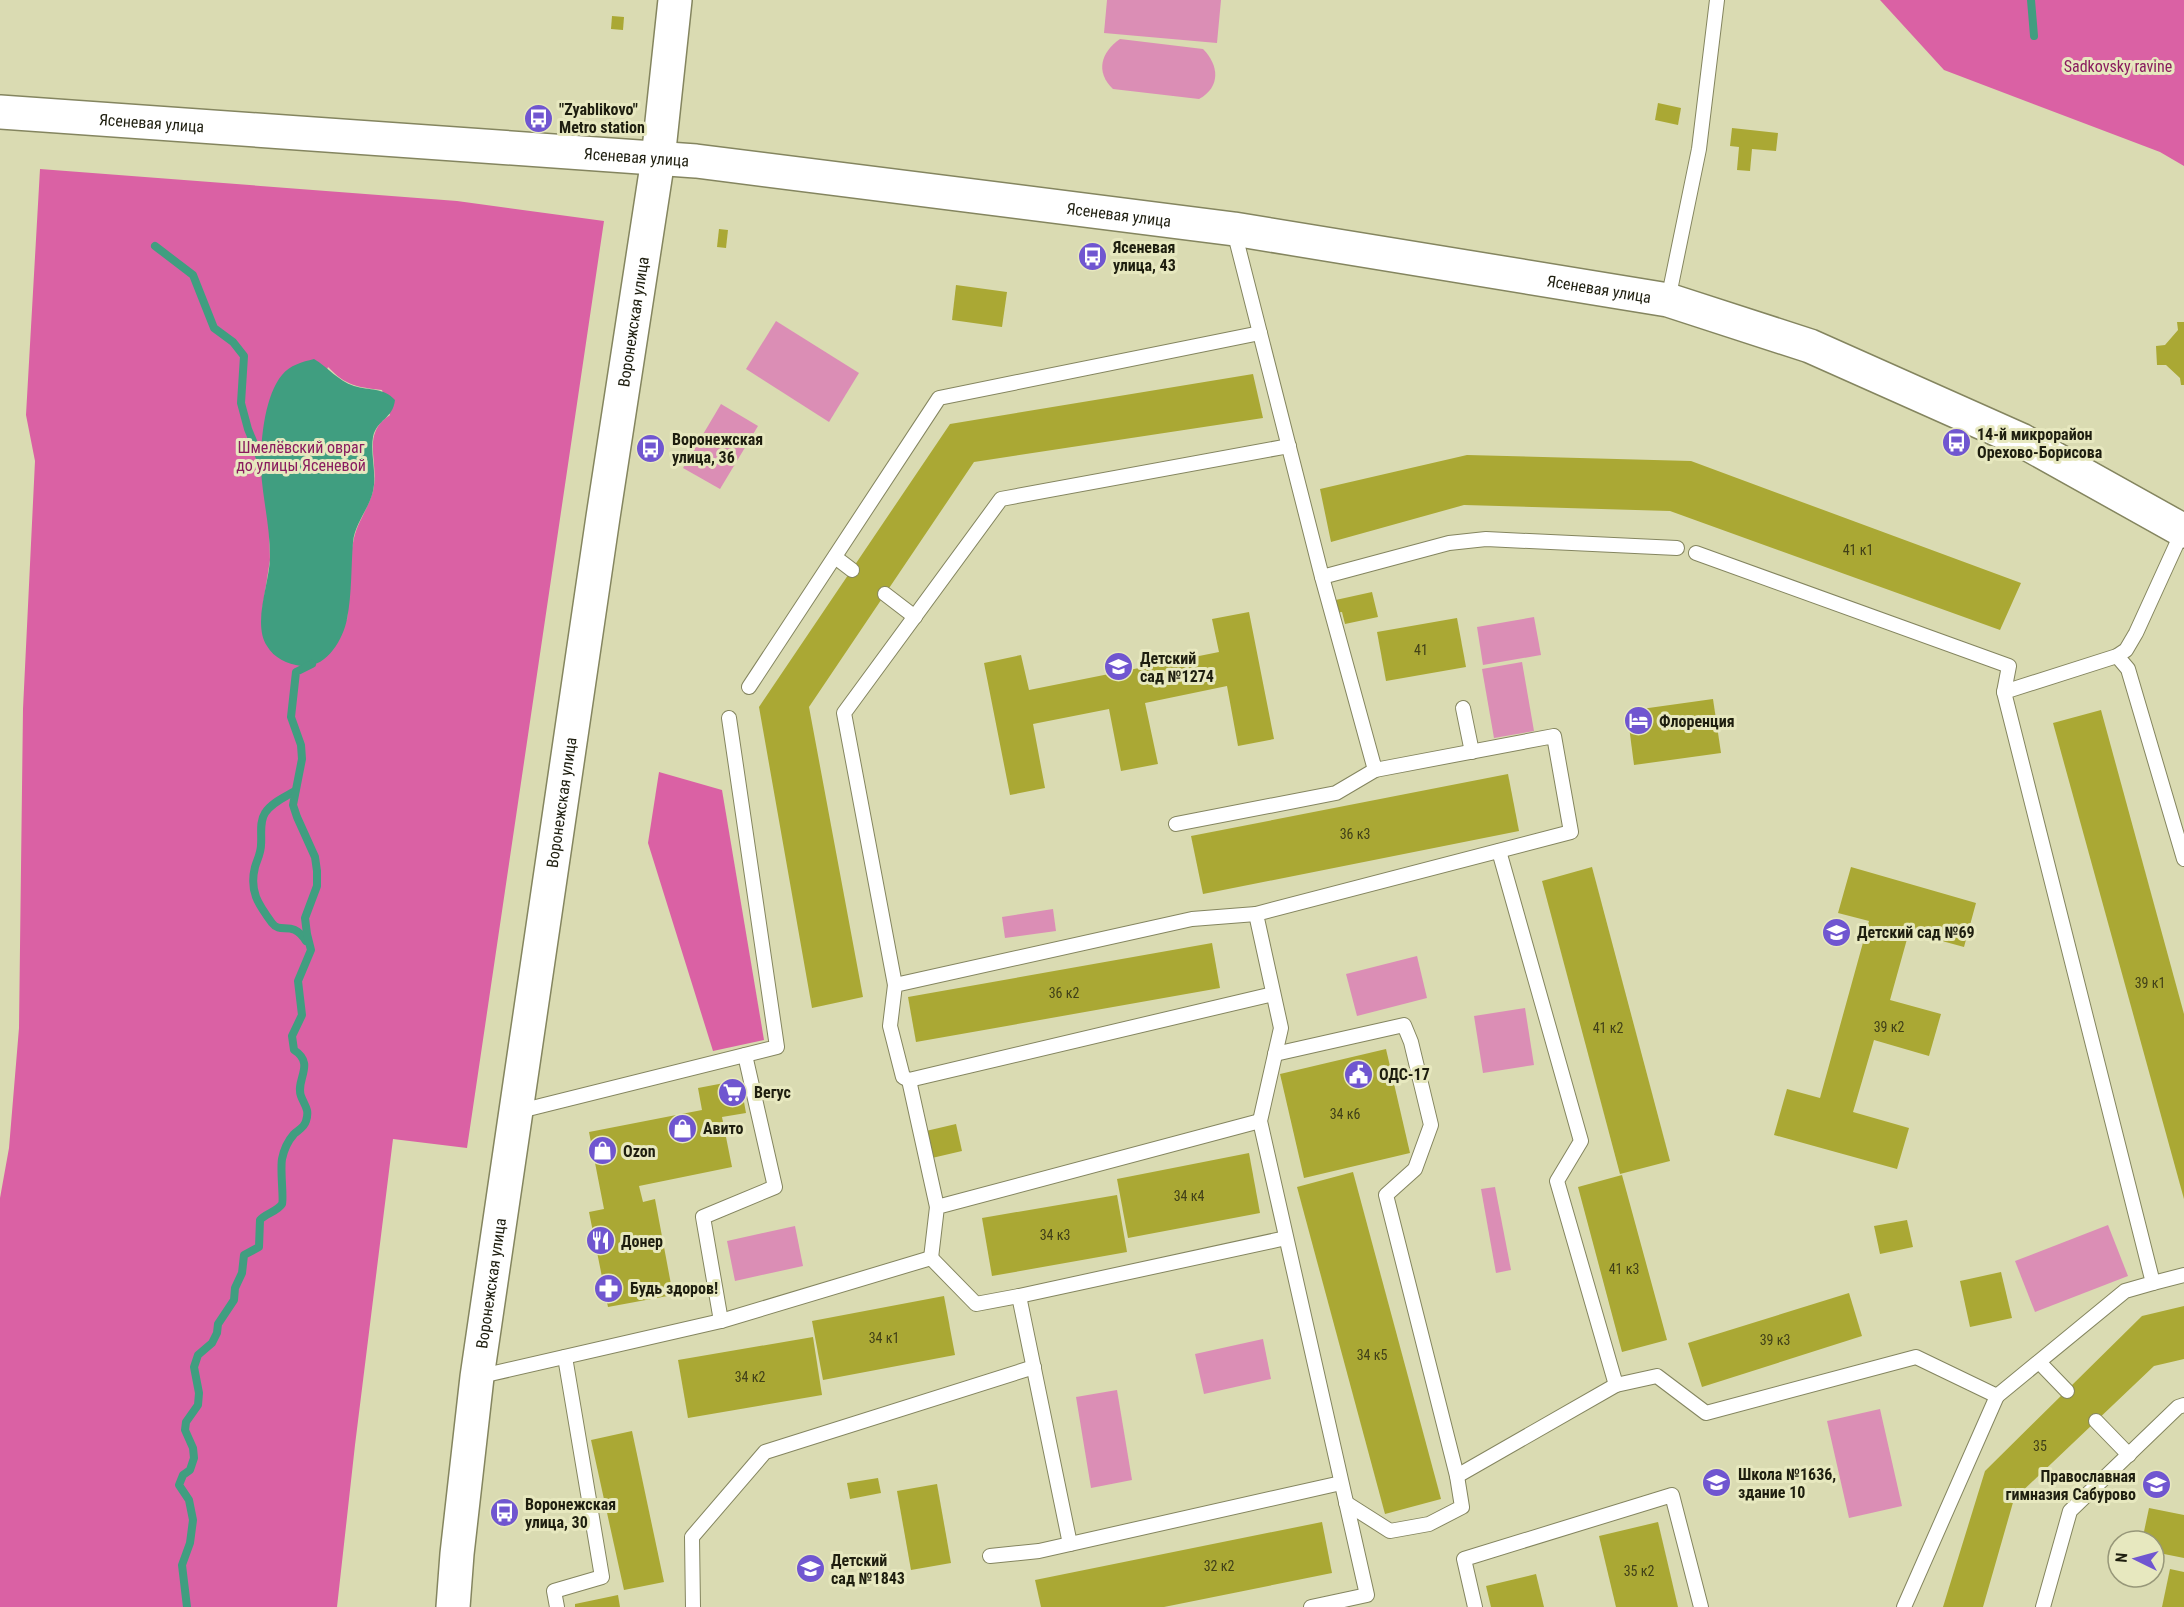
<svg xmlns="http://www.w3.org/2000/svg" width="2184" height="1607" font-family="'Roboto Condensed',sans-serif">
  <rect width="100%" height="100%" fill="#dadbb2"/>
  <g fill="#db8eb5">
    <path d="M1107,0H1221L1217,43L1104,33Z"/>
    <path d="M1120,39L1203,49C1219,65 1221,87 1199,99L1113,89C1095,72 1101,52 1120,39Z"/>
    <path d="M776,321L859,373L829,422L746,369Z"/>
    <path d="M721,404L758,426L720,489L683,468Z"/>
    <path d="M1534,617L1541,655L1483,665L1477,627Z"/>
    <path d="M1522,662L1534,731L1494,738L1482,669Z"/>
    <path d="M1053,909L1056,931L1005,938L1002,917Z"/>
    <path d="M1417,956L1427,998L1357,1016L1346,974Z"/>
    <path d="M1525,1008L1534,1065L1483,1073L1474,1016Z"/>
    <path d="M1495,1187L1511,1270L1496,1273L1481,1189Z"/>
    <path d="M2108,1225L2128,1276L2035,1312L2015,1261Z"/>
    <path d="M795,1226L803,1266L735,1281L727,1241Z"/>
    <path d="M1263,1339L1271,1379L1204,1394L1195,1354Z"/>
    <path d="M1117,1390L1132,1480L1091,1488L1076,1397Z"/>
    <path d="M1880,1409L1902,1506L1849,1518L1827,1421Z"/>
  </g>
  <g fill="#da61a4" fill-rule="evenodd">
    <path d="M1880,0H2184V166L2160,152L1944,70Z"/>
    <path d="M40,169L457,201L604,221L467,1148L393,1139L355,1445L337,1607H0V1198L9,1148L19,1028L23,709L35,461L26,415ZM328,367C346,386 357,387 382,390L390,415C360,434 380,462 373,491C369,507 358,521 354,538C348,562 349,595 347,620L262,611L270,560L269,522Z"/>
    <path d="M659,772L722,790L764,1040L713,1051L648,843Z"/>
  </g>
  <path fill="#409e80" d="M314,359C328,367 338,381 354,386C370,391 383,387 395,400C393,419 377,419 373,437C370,454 377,473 373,491C369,509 355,523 353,542C351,567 352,594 347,619C343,640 326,669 301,666C287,664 274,658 267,646C252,623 270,582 270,557C270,527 263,500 261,471C260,445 264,396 282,375C290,365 302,362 314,359Z"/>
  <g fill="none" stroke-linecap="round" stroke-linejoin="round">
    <g stroke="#409e80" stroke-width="8">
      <path d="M2031,0L2034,36"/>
      <path d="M155,246L193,275L214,328L233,342L244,356L241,403L248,429L262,463"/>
      <path d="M295,791C285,797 271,803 265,813C259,822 262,835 261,845C261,853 257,860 255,867C249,891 258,904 272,923C281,935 292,919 306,941"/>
      <path d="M187,1607L182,1565L190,1543L193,1520L189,1500L179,1485L183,1475L190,1470L194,1458L193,1448L185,1430L186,1422L198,1405L199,1393L194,1367L198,1355L212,1343L217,1333L218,1324L234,1300L235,1288L242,1273L244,1255L259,1247L260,1220C265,1214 278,1211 282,1204C284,1200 280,1170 282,1159C284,1149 287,1142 294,1134C298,1130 304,1128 306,1121C310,1109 304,1105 301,1096C295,1080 316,1064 294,1050L292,1036L302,1015L298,981L311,950L307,934L305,918L317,886V871L315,857L297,817L293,805L302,759L301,745L291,717L296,672L312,664"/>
    </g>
  </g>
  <g fill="#aaa834">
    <path d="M612,16L624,17L623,30L611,29Z"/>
    <path d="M1658,103L1681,108L1678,125L1655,120Z"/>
    <path d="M1732,128L1778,133L1776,151L1752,149L1750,171L1737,170L1739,147L1730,146Z"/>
    <path d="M719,229L728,230L726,248L717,247Z"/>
    <path d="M956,285L1007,292L1002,327L952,320Z"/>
    <path d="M2177,322H2184V385H2181L2180,378L2166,365H2157L2156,346L2165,345L2178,330Z"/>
    <path d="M1253,374L1263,418L974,462L809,707L863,997L812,1008L759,707L950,424Z"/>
    <path d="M1467,455L1691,461L2021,583L2000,630L1670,511L1464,505L1331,542L1320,489Z"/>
    <path d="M1372,592L1378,617L1345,624L1342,612L1334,613L1331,601Z"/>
    <path d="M1249,612L1274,739L1238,746L1227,686L1145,703L1158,764L1121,771L1109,709L1033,724L1045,788L1010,795L984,663L1021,655L1029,690L1219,652L1212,619Z"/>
    <path d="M1457,618L1466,667L1386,681L1377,632Z"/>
    <path d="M1713,699L1721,753L1634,765L1627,711Z"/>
    <path d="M2101,710L2184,1014V1199L2053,723Z"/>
    <path d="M1508,774L1519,831L1203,894L1191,836Z"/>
    <path d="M1592,867L1670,1161L1620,1174L1542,881Z"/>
    <path d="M1851,867L1976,903L1964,947L1909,932L1890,1000L1941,1014L1929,1056L1874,1040L1853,1112L1909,1128L1897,1169L1774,1135L1787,1089L1820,1098L1869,921L1838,913Z"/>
    <path d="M1212,943L1220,988L916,1042L908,997Z"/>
    <path d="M1386,1049L1410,1153L1304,1178L1280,1074Z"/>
    <path d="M740,1080L746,1113L722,1117L732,1167L639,1186L643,1202L655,1199L673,1295L608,1307L589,1212L604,1209L589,1132L702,1110L698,1088Z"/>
    <path d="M956,1124L962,1151L932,1158L926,1131Z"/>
    <path d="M1249,1153L1260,1213L1128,1238L1117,1179Z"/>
    <path d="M1353,1172L1441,1499L1385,1514L1297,1187Z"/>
    <path d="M1622,1175L1667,1340L1622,1352L1578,1187Z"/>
    <path d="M1117,1195L1127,1252L992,1276L982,1218Z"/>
    <path d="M1907,1220L1913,1247L1880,1254L1874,1226Z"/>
    <path d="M2001,1272L2012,1318L1970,1327L1960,1281Z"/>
    <path d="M1849,1293L1862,1336L1702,1387L1688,1343Z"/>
    <path d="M944,1296L955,1355L823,1380L812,1321Z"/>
    <path d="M2184,1306V1359L2154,1366L2014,1499L1983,1607H1943L1985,1471L2142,1316Z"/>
    <path d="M813,1337L822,1395L688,1418L678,1360Z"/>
    <path d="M632,1431L664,1582L624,1590L591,1440Z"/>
    <path d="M878,1478L881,1493L850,1499L847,1483Z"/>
    <path d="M937,1484L951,1563L911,1570L897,1491Z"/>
    <path d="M2149,1508L2184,1515V1558L2154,1552V1541H2142Z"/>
    <path d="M1322,1522L1332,1573L1164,1607H1041L1035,1580Z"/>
    <path d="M1658,1522L1678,1607H1616L1599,1536Z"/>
    <path d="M2170,1569L2184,1572V1607H2162Z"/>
    <path d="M1536,1574L1544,1607H1491L1486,1586Z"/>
    <path d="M618,1595L620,1607H575V1604Z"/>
  </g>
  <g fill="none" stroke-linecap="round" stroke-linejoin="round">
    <defs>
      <g id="lane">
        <path d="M1234,231L1322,577L1375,770L1554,736L1571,832L1256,914L1281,1028L1260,1121L1367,1595L1311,1607"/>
        <path d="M1668,300L1699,149L1717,0"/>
        <path d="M1696,553L2009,666L2004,692"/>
        <path d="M835,557L852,570"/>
        <path d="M1322,577L1449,543L1486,539L1677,548"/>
        <path d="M885,594L915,617"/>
        <path d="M2117,656L2128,669L2184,859"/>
        <path d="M749,687L939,398L1260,333"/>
        <path d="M1463,708L1472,752"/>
        <path d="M1176,824L1336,793L1375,770"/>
        <path d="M1499,851L1581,1141L1557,1181L1616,1385L1657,1376L1706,1413L1916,1357L1997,1396L2125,1291L2153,1283L2004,692L2117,656L2126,650L2136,633L2183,530"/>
        <path d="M1256,914L1192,919L895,985L890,1026L903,1077L909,1080L1273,994"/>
        <path d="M895,985L844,713L1001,499L1289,446"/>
        <path d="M1275,1054L1404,1025L1411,1042L1431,1125L1415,1169L1386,1195L1457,1476L1462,1507L1429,1524L1390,1531L1346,1503"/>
        <path d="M909,1080L937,1207"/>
        <path d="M516,1112L777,1047L729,718"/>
        <path d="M931,1258L937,1207L1260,1121"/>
        <path d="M2153,1283L2184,1275"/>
        <path d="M1019,1296L1286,1238"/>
        <path d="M721,1321L931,1258L976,1304L1019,1296L1070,1544"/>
        <path d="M2039,1362L2067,1391"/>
        <path d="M477,1377L721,1321L703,1217L775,1187L745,1055"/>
        <path d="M2096,1421L2129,1455"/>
        <path d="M1457,1476L1616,1385"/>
        <path d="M990,1556L1039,1551L1341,1483"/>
        <path d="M557,1607L554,1591L602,1577L565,1357"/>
        <path d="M693,1607L692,1537L765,1452L1034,1367"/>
        <path d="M1475,1607L1464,1559L1672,1495L1701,1607"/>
        <path d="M1904,1607L1997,1396"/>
        <path d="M2043,1607L2070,1511L2178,1407L2184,1405"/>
      </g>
      <g id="secondary">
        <path id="s1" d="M0,112L696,161L1234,229L1668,300L1810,346L2021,440L2184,531"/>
        <path id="s2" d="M453,1607L457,1554L477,1377L603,517L658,159L675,0"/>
      </g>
    </defs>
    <use href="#lane" stroke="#84855f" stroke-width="16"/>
    <use href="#secondary" stroke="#84855f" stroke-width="36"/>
    <use href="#lane" stroke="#fff" stroke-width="14"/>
    <use href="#secondary" stroke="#fff" stroke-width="33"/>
  </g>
  <defs>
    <symbol id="bus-disc" viewBox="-11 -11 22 22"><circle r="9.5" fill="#7056d0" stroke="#e7e8bf"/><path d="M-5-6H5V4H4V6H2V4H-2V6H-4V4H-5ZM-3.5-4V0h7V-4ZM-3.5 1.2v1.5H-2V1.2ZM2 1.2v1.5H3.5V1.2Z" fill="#fff"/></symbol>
    <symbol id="school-disc" viewBox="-11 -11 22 22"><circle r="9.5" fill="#7056d0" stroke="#e7e8bf"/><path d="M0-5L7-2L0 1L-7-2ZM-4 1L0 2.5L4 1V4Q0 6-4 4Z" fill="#fff"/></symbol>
    <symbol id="hotel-disc" viewBox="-11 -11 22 22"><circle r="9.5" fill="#7056d0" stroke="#e7e8bf"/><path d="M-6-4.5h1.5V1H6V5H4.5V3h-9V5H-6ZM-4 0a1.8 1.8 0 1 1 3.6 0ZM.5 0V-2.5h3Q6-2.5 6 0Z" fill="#fff"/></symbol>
    <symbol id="civic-disc" viewBox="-11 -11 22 22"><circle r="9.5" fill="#7056d0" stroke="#e7e8bf"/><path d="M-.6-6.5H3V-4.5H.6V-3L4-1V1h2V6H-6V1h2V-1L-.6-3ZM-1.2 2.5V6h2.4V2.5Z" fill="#fff"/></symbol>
    <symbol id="supermarket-disc" viewBox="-11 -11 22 22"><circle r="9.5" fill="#7056d0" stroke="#e7e8bf"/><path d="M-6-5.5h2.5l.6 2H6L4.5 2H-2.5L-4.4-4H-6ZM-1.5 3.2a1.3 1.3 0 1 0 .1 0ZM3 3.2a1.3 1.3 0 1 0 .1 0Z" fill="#fff"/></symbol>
    <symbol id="shop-disc" viewBox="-11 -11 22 22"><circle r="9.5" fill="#7056d0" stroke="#e7e8bf"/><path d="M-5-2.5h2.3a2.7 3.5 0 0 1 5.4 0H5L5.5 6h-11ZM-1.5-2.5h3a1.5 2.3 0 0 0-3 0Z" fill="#fff"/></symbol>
    <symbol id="restaurant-disc" viewBox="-11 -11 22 22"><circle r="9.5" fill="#7056d0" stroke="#e7e8bf"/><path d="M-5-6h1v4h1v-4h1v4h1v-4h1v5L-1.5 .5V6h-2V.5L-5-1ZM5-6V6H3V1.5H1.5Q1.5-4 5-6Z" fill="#fff"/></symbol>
    <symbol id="pharmacy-disc" viewBox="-11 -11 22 22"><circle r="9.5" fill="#7056d0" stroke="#e7e8bf"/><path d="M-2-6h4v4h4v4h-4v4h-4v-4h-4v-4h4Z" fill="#fff"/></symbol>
  </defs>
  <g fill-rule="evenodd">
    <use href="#bus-disc" x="522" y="102" width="33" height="33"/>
    <use href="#bus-disc" x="1076" y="240" width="33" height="33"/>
    <use href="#bus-disc" x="1940" y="426" width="33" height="33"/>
    <use href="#bus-disc" x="634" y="432" width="33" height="33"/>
    <use href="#school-disc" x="1102" y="650" width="33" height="33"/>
    <use href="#hotel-disc" x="1622" y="704" width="33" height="33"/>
    <use href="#school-disc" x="1820" y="916" width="33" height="33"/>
    <use href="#civic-disc" x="1342" y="1058" width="33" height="33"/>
    <use href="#supermarket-disc" x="716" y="1076" width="33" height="33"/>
    <use href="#shop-disc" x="666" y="1112" width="33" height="33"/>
    <use href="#shop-disc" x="586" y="1134" width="33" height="33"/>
    <use href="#restaurant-disc" x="584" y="1224" width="33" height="33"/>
    <use href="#pharmacy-disc" x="592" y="1272" width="33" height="33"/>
    <use href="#school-disc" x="1700" y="1466" width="33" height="33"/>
    <use href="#school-disc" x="2140" y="1468" width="33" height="33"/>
    <use href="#bus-disc" x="488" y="1496" width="33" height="33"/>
    <use href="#school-disc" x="794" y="1552" width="33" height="33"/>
  </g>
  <g text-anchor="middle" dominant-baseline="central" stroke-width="6" stroke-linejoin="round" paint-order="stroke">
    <g font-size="14" fill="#414018">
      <text x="1858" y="550">41 к1</text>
      <text x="1421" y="650">41</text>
      <text x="1355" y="834">36 к3</text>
      <text x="2150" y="983">39 к1</text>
      <text x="1064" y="993">36 к2</text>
      <text x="1889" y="1027">39 к2</text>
      <text x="1608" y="1028">41 к2</text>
      <text x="1345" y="1114">34 к6</text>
      <text x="1189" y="1196">34 к4</text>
      <text x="1055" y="1235">34 к3</text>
      <text x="1624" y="1269">41 к3</text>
      <text x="884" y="1338">34 к1</text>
      <text x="1775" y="1340">39 к3</text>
      <text x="1372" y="1355">34 к5</text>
      <text x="750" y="1377">34 к2</text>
      <text x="2040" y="1446">35</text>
      <text x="1219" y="1566">32 к2</text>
      <text x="1639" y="1571">35 к2</text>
    </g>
    <g font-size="16" fill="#891b5e" stroke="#e7e8bf">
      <text x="2118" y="66">Sadkovsky ravine</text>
      <text x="301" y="447">Шмелёвский овраг<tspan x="301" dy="18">до улицы Ясеневой</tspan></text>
    </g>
    <g font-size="16" font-weight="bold" fill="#1e1e0f" stroke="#e7e8bf" text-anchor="start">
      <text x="559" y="109">"Zyablikovo"<tspan x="559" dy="18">Metro station</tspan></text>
      <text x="1113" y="247">Ясеневая<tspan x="1113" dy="18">улица, 43</tspan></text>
      <text x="1977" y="434">14-й микрорайон<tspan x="1977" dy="18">Орехово-Борисова</tspan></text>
      <text x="672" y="439">Воронежская<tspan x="672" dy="18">улица, 36</tspan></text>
      <text x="1140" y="658">Детский<tspan x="1140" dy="18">сад №1274</tspan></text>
      <text x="1659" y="721">Флоренция</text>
      <text x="1857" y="932">Детский сад №69</text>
      <text x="1379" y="1074">ОДС-17</text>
      <text x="754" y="1092">Вегус</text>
      <text x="703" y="1128">Авито</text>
      <text x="623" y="1151">Ozon</text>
      <text x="621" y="1241">Донер</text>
      <text x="630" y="1288">Будь здоров!</text>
      <text x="1738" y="1474">Школа №1636,<tspan x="1738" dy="18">здание 10</tspan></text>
      <text x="2136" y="1476" text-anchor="end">Православная<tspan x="2136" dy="18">гимназия Сабурово</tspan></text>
      <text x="525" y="1504">Воронежская<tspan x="525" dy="18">улица, 30</tspan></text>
      <text x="831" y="1560">Детский<tspan x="831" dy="18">сад №1843</tspan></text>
    </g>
    <g font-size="16" fill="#1e1e0f" stroke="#e7e8bf">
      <text stroke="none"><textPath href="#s1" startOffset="152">Ясеневая улица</textPath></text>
      <text stroke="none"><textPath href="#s1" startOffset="638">Ясеневая улица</textPath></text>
      <text stroke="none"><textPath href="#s1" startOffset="1124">Ясеневая улица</textPath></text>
      <text stroke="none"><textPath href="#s1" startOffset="1610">Ясеневая улица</textPath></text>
      <text stroke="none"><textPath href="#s2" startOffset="1298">Воронежская улица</textPath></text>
      <text stroke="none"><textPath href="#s2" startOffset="812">Воронежская улица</textPath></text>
      <text stroke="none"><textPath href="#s2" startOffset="326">Воронежская улица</textPath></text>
    </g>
  </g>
  <g transform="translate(2136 1559) rotate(275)"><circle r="28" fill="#e7e8bf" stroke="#979779" stroke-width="1.5"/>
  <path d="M0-4.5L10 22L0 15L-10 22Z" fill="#7056d0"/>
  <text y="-9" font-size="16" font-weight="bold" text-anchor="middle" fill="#1e1e0f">N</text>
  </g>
</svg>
